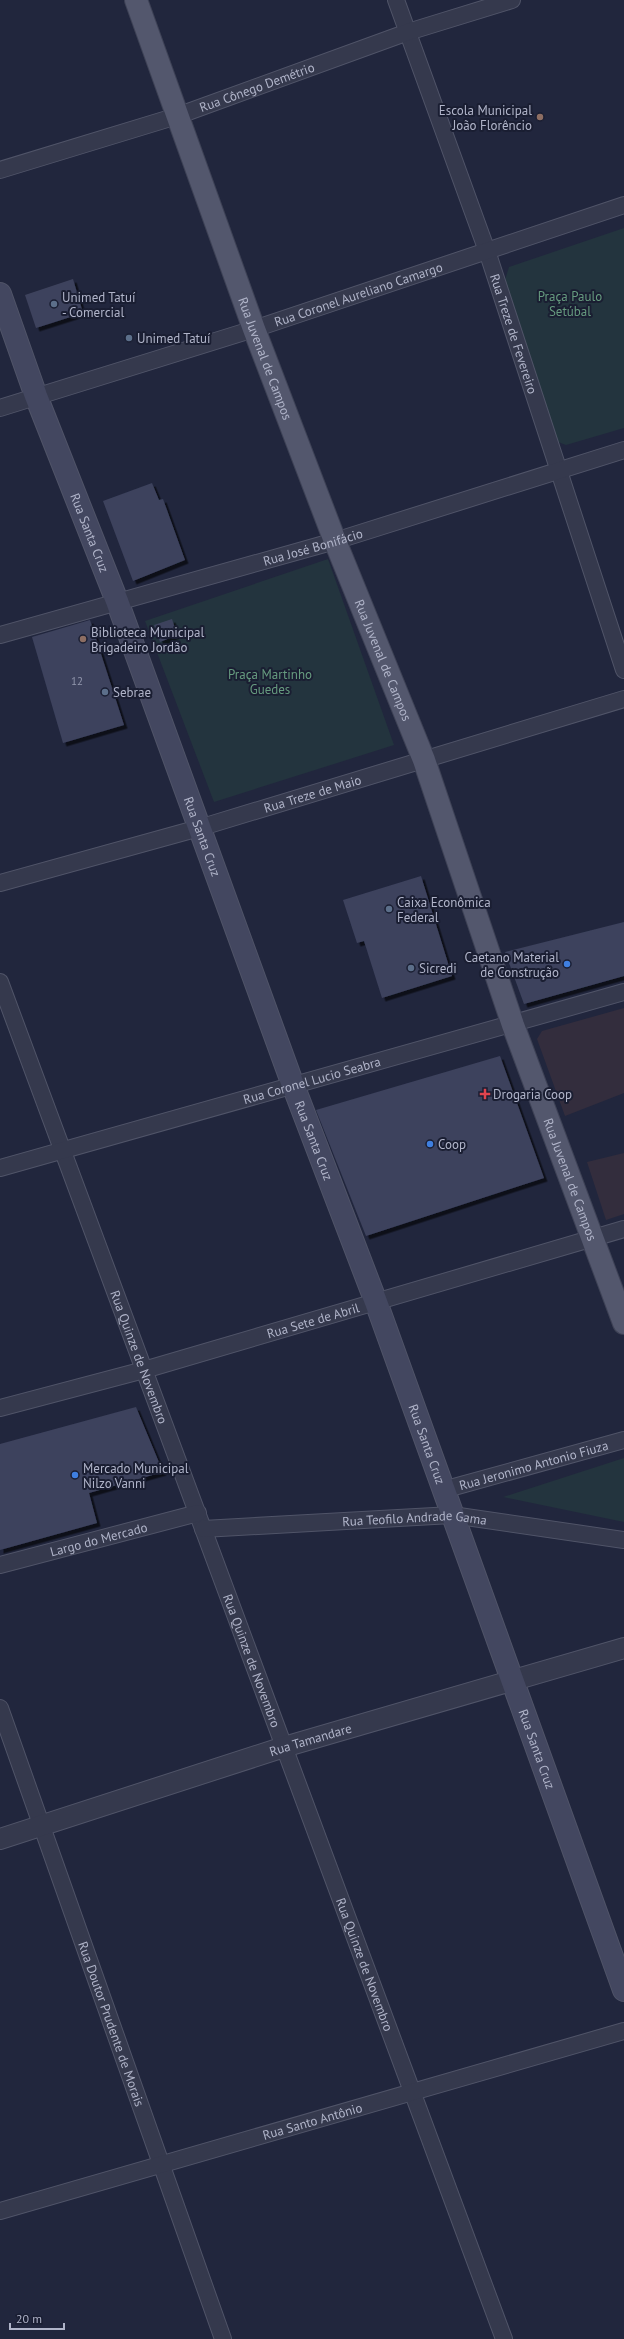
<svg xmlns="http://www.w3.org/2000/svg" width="624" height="2339" font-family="'PT Sans',sans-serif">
  <defs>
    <filter id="shadow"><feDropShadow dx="3.5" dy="3.5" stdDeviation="0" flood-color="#0009"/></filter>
  </defs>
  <rect width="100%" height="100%" fill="#21263d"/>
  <g fill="#332d3d">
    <path d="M624,1008V1093L565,1116L537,1039L542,1031Z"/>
    <path d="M624,1153V1214L606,1220L587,1162Z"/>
  </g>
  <g fill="#23343e">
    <path d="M624,228V428L566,445L553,440L554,433L527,348L523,347L515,331L517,316L505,280L509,267Z"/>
    <path d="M328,559L394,745L214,802L145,621Z"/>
    <path d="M624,1458V1522L503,1497Z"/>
  </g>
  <g fill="#3d425d" filter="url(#shadow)">
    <path d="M73,279L83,313L36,328L25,295Z"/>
    <path d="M152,483L159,500L163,499L185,560L133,581L103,501Z"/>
    <path d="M172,619L177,635L160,642L154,625Z"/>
    <path d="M90,620L124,725L63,743L32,637Z"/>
    <path d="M421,876L452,976L382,998L364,941L357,943L343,900Z"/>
    <path d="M624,922V976L524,1004L505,952Z"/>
    <path d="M500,1056L544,1178L366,1236L316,1110Z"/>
    <path d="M136,1407L163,1472L89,1493L97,1523L0,1550V1444Z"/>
  </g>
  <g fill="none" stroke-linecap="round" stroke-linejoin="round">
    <defs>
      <g id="minor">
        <path id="s1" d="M396,0L487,251L624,670"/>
        <path id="s2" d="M0,170L177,116L408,32L512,0"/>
        <path id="s3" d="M0,408L254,329L624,205"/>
        <path id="s4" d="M0,635L335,541L624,450"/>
        <path id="s5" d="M0,883L199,828L624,699"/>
        <path id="s6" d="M0,982L504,2339"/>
        <path id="s7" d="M0,1168L624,992"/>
        <path id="s8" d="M0,1408L144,1370L624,1229"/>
        <path id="s9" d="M443,1490L624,1440"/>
        <path id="s10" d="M203,1529L452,1515L624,1540"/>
        <path id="s11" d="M0,1565L198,1513"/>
        <path id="s12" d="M0,1708L223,2339"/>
        <path id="s13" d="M0,2211L624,2031"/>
      </g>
      <g id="tertiary">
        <path id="s14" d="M0,1839L284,1747L624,1648"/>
      </g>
      <g id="secondary">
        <path id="s15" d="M0,294L36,396L117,601L293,1085L376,1302L624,1990"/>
      </g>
      <g id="primary">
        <path id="s16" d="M136,0L254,329L335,541L424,760L513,1025L624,1323"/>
      </g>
    </defs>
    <use href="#minor" stroke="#505468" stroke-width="18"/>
    <use href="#tertiary" stroke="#505468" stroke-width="22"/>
    <use href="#secondary" stroke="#505468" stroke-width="24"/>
    <use href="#primary" stroke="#3e4256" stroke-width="24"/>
    <use href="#minor" stroke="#35394d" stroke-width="16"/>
    <use href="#tertiary" stroke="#35394d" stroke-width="20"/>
    <use href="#secondary" stroke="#434760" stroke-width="22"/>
    <use href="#primary" stroke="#53576d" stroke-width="22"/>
  </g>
  <g fill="#8d6e63" stroke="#1a1e32" stroke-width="1.5">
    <circle cx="540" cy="117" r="4"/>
    <circle cx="83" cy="639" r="4"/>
  </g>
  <g fill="#5c6f8a" stroke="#1a1e32" stroke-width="1.5">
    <circle cx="54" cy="304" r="4"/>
    <circle cx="129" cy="338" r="4"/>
    <circle cx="105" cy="692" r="4"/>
    <circle cx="389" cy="909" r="4"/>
    <circle cx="411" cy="968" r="4"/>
  </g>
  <g fill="#3f7fe0" stroke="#1a1e32" stroke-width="1.5">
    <circle cx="567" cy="964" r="4"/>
    <circle cx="430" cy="1144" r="4"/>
    <circle cx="75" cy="1475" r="4"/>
  </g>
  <path fill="#e0444e" stroke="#1a1e32" stroke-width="1.5" d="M483 1088h4v4h4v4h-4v4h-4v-4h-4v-4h4z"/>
  <g text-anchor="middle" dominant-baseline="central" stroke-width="4" stroke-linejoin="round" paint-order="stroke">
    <g font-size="11" fill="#9398ae">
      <text x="77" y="681">12</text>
    </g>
    <g font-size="13" fill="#b0b4c9" stroke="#1a1e32">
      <text stroke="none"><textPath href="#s2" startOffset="270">Rua Cônego Demétrio</textPath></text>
      <text stroke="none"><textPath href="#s3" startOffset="376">Rua Coronel Aureliano Camargo</textPath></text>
      <text stroke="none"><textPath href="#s1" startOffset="354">Rua Treze de Fevereiro</textPath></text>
      <text stroke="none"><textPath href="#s16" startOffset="381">Rua Juvenal de Campos</textPath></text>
      <text stroke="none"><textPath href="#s15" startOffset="255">Rua Santa Cruz</textPath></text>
      <text stroke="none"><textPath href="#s4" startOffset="325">Rua José Bonifácio</textPath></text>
      <text stroke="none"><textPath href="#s16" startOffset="705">Rua Juvenal de Campos</textPath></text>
      <text stroke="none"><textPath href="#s5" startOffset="325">Rua Treze de Maio</textPath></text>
      <text stroke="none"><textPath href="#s15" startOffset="579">Rua Santa Cruz</textPath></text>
      <text stroke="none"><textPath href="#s7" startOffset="324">Rua Coronel Lucio Seabra</textPath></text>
      <text stroke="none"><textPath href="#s15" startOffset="903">Rua Santa Cruz</textPath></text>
      <text stroke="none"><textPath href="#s16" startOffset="1257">Rua Juvenal de Campos</textPath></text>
      <text stroke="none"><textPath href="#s8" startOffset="325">Rua Sete de Abril</textPath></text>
      <text stroke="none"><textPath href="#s6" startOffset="400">Rua Quinze de Novembro</textPath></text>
      <text stroke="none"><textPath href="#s15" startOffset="1227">Rua Santa Cruz</textPath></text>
      <text stroke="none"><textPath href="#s9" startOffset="94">Rua Jeronimo Antonio Fiuza</textPath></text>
      <text stroke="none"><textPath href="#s10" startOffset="212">Rua Teofilo Andrade Gama</textPath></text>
      <text stroke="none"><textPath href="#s11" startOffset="102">Largo do Mercado</textPath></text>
      <text stroke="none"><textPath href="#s6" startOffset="724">Rua Quinze de Novembro</textPath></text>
      <text stroke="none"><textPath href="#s14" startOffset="326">Rua Tamandare</textPath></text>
      <text stroke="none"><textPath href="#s15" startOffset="1551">Rua Santa Cruz</textPath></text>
      <text stroke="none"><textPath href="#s6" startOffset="1048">Rua Quinze de Novembro</textPath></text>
      <text stroke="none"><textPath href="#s12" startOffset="335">Rua Doutor Prudente de Morais</textPath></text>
      <text stroke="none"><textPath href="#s13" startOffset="325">Rua Santo Antônio</textPath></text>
    </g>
    <g font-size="13" fill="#b0b4c9" stroke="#1a1e32" text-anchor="start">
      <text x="532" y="110" text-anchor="end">Escola Municipal<tspan x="532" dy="15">João Florêncio</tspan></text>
      <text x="62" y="297">Unimed Tatuí<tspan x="62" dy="15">- Comercial</tspan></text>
      <text x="137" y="338">Unimed Tatuí</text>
      <text x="91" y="632">Biblioteca Municipal<tspan x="91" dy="15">Brigadeiro Jordão</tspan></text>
      <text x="113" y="692">Sebrae</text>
      <text x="397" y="902">Caixa Econômica<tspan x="397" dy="15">Federal</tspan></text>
      <text x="559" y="957" text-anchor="end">Caetano Material<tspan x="559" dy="15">de Construção</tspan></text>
      <text x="419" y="968">Sicredi</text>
      <text x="493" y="1094">Drogaria Coop</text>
      <text x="438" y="1144">Coop</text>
      <text x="83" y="1468">Mercado Municipal<tspan x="83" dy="15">Nilzo Vanni</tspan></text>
    </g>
    <g font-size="13" fill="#669b7f" stroke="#1a1e32">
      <text x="570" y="296">Praça Paulo<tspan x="570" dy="15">Setúbal</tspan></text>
      <text x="270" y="674">Praça Martinho<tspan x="270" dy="15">Guedes</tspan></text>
    </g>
  </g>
  <path d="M10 2323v6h54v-6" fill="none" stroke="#b0b4c9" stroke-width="2"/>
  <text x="16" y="2323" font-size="12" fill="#b0b4c9" stroke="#1a1e32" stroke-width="3" paint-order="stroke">20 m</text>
</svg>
